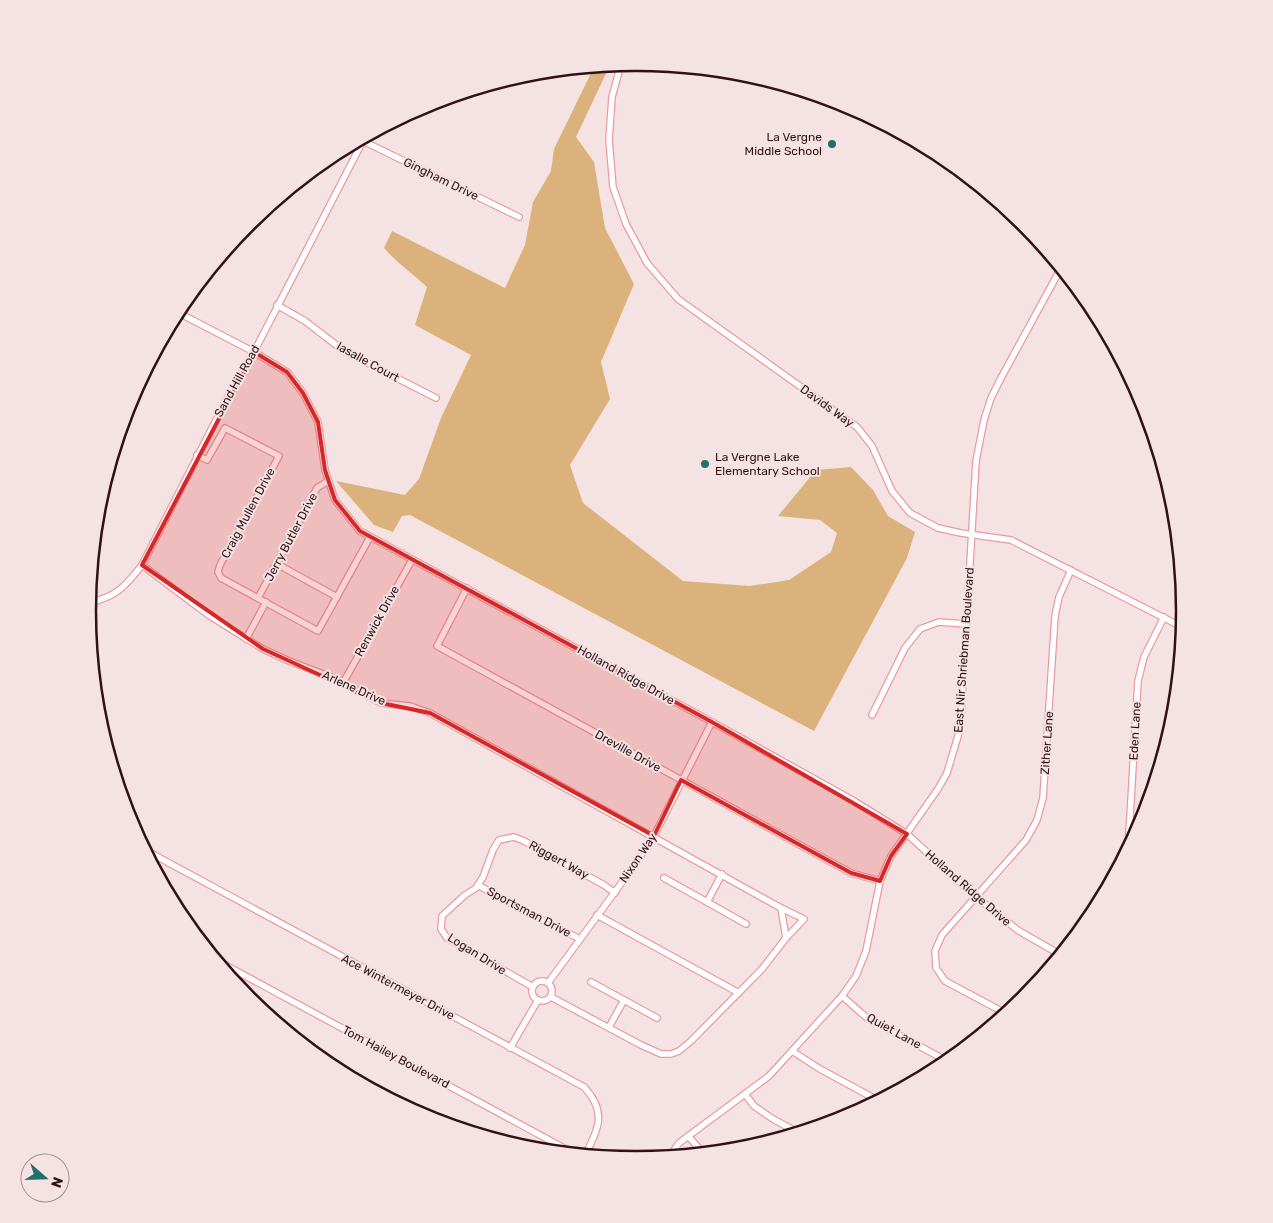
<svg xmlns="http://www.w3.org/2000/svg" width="1273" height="1223" font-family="Rubik,sans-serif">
  <rect width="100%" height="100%" fill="#f5e3e4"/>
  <path fill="#dbb27b" d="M610,65L576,137L594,162L605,228L634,284L601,362L610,399L570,465L583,503L683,581L750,586L789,580L831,552L837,533L820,520L778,516L816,470L851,467L873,490L888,516L915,532L907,558L814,731L410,515L402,516L393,532L374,525L336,481L405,495L419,479L441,418L471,355L415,325L427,287C413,274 396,262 384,248L392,231L505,288L525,245L533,202L551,171L554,149L594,67Z"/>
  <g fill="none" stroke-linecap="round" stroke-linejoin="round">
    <defs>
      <g id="minor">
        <path d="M621,64L612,97L609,140L613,187L626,224L647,263L678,299L857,427L872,446L892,491L910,513L938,528L961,533L1011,540L1184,628"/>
        <path d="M363,141L519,217"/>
        <path d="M277,305L305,321L344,351L436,398"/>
        <path d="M177,312L254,352L287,372L303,393L318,422L325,470L335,500L360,531L712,722L854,801L907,834L976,897L1019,931L1061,955"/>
        <path d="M197,455L207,460L225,428L279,456L220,565L218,572L221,578L318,631L370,537"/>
        <path d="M277,564L337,597"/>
        <path d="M142,565L210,616L263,649L289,661L331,677L381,703L410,706L430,713L781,908L804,919L786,938L762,969L691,1041L679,1051L671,1054H661L641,1045L551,997"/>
        <path d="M467,588L437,646L851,873L880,881"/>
        <path d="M258,598L317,488L328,481"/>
        <path d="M88,603C116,597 125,587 142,565L233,387L254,352L365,137"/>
        <path d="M246,639L266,602"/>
        <path d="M343,683L412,560"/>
        <path d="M872,715L905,648L920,629L939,622L966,624"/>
        <path d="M145,850L584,1087C607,1111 599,1129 585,1155"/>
        <path d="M1128,851L1138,681L1144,657L1164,617"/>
        <path d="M722,874L707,902L746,924"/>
        <path d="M664,878L707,902"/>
        <path d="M478,885L524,911L580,939"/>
        <path d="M781,908L786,938"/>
        <path d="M597,915L739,993"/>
        <path d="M216,960L575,1154"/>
        <circle cx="542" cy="991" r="10"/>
        <path d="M591,982L624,1000L609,1027"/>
        <path d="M548,983L631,870L654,836L712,722"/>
        <path d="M533,987L447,938L441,929L442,916L465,895L476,888L483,877L493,850L499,840L514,837L524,841L604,885L615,893"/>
        <path d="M842,996L867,1018L949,1062"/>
        <path d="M624,1000L657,1018"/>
        <path d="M1007,1014L945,981L941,975L936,968L935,951L942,935L1026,840L1037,820L1043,798L1055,616L1059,597L1071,570"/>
        <path d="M510,1048L538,1000"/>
        <path d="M792,1051L820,1069L879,1101"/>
        <path d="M745,1094L754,1106L773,1119L799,1133"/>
        <path d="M688,1136L704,1154"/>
        <path d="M669,1157L679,1143L769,1076L842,996L856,976L866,951L880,881L891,856L938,789L947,773L958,736L961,716L976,461L984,420L991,398L1001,378L1061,268"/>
      </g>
    </defs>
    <use href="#minor" stroke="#eb9aa1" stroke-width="8"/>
    <use href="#minor" stroke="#fff" stroke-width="5.5"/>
  </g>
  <path fill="#d62828" fill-opacity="0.2" stroke="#d62828" stroke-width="4" stroke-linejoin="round" d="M254,352L287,372L303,393L318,422L325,470L335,500L360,531L712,722L907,834L891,856L880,881L851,873L681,780L654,836L430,713L381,703L263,649L142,565Z"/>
  <g fill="#236f6d" stroke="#f5e3e4" stroke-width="2">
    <circle cx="832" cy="144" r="5"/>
    <circle cx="705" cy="464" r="5"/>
  </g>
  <g text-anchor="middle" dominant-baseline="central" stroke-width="4" stroke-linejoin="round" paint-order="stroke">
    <g font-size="12" fill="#301216" stroke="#f5e3e4" text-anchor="end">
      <text x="822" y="137">La Vergne<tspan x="822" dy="14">Middle School</tspan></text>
      <text x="715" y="457" text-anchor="start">La Vergne Lake<tspan x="715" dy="14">Elementary School</tspan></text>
    </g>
    <g font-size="12" fill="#301216" stroke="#f5e3e4">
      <text transform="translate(441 179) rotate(26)">Gingham Drive</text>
      <text transform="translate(368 362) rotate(29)">lasalle Court</text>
      <text transform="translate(237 381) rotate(-61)">Sand Hill Road</text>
      <text transform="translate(827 406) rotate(36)">Davids Way</text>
      <text transform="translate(248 513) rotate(-62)">Craig Mullen Drive</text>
      <text transform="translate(291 537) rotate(-62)">Jerry Butler Drive</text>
      <text transform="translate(377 621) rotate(-61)">Renwick Drive</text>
      <text transform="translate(964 650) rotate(-86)">East Nir Shriebman Boulevard</text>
      <text transform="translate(626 675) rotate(29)">Holland Ridge Drive</text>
      <text transform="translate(354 688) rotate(24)">Arlene Drive</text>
      <text transform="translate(1135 731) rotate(-87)">Eden Lane</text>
      <text transform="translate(1047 743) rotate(-86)">Zither Lane</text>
      <text transform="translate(628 751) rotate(29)">Dreville Drive</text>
      <text transform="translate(638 858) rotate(-56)">Nixon Way</text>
      <text transform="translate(559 860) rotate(29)">Riggert Way</text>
      <text transform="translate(968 888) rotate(41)">Holland Ridge Drive</text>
      <text transform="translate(529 912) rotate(28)">Sportsman Drive</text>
      <text transform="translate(477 954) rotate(32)">Logan Drive</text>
      <text transform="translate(398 987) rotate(28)">Ace Wintermeyer Drive</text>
      <text transform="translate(894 1031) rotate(29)">Quiet Lane</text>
      <text transform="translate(396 1057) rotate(28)">Tom Hailey Boulevard</text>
    </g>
  </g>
  <path d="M0 0H1273V1223H0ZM96 611a540 540 0 1 1 1080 0a540 540 0 1 1-1080 0Z" fill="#f5e3e4" fill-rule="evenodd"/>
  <path fill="none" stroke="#301216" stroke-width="2.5" d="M96 611a540 540 0 1 1 1080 0a540 540 0 1 1-1080 0Z"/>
  <g transform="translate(45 1178) rotate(110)"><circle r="24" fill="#f5e3e4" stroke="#a68f92"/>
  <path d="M0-4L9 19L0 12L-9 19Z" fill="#236f6d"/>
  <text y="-8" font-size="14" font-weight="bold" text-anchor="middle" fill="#301216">N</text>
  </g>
</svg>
